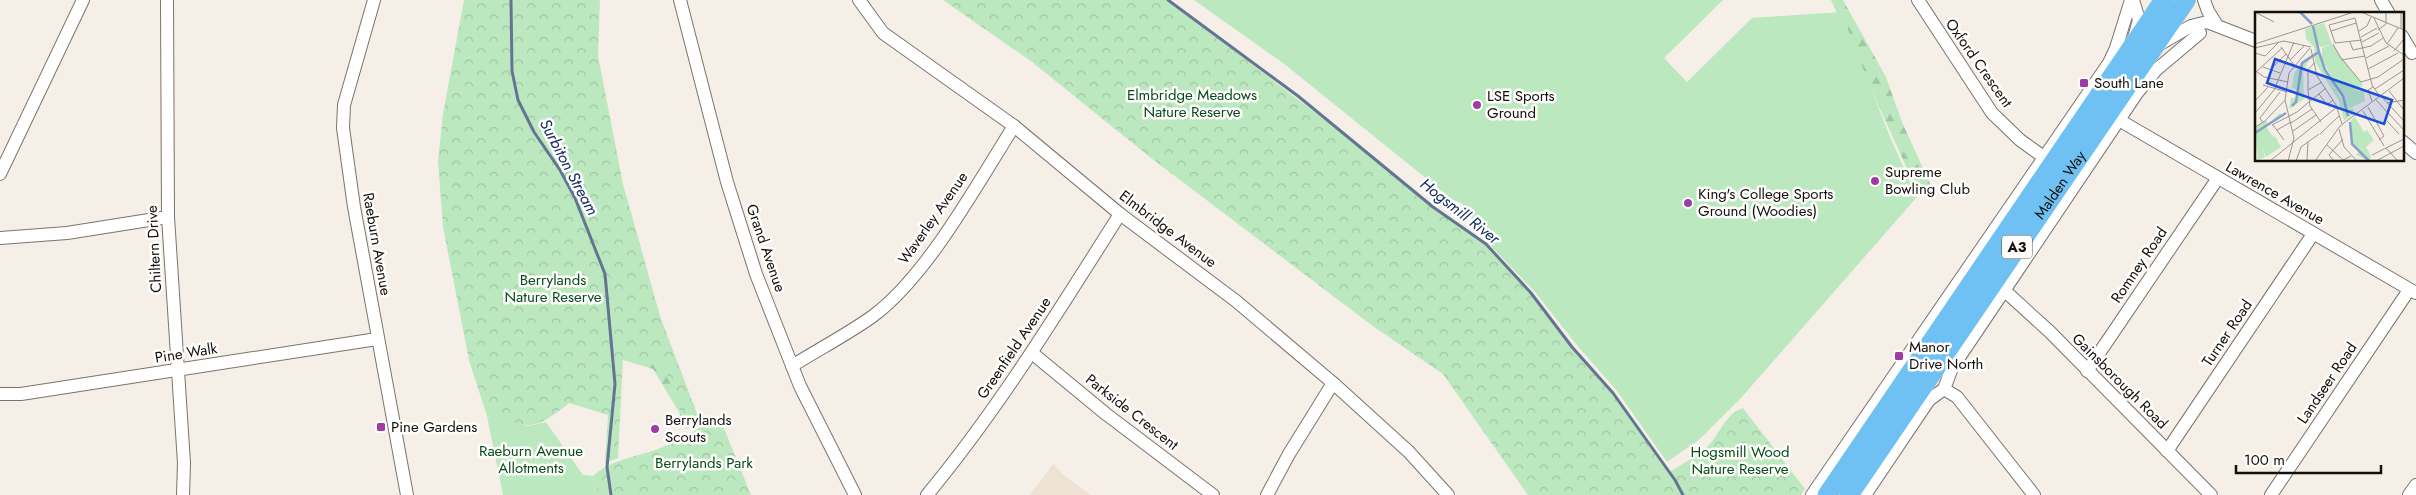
<svg xmlns="http://www.w3.org/2000/svg" width="2416" height="495" font-family="Jost,sans-serif">
  <defs>
    <pattern id="forest-firs" width="22" height="20" patternUnits="userSpaceOnUse" patternTransform="scale(1.25)"><rect width="22" height="20" fill="#bce8bf"/><path d="M5 1l3.5 6h-7zM16 11l3.5 6h-7z" fill="#a1c6a3"/></pattern>
    <pattern id="park-crowns" width="20" height="18" patternUnits="userSpaceOnUse" patternTransform="scale(1.25)"><rect width="20" height="18" fill="#bce8bf"/><path d="M2 6a3 3 0 1 1 6 0M12 15a3 3 0 1 1 6 0" fill="none" stroke="#a1c6a3"/></pattern>
  </defs>
  <rect width="100%" height="100%" fill="#f6efe8"/>
  <path fill="#eee2d4" d="M1053,464L1062,474L1091,495H1030Z"/>
  <g fill="url(#forest-firs)">
    <path d="M1831,0H1843L1886,77L1902,122L1932,188L1917,191Z"/>
    <path d="M661,319L699,419L693,425L684,428L679,412L653,369L623,360Z"/>
  </g>
  <g fill="url(#park-crowns)">
    <path d="M464,0H600L598,56L623,184L661,319L699,420L687,429L662,360H623L618,458L605,463L608,415L569,403C532,433 530,427 487,416L469,360L443,227L438,161L443,114Z"/>
    <path d="M943,0H1168L1347,137L1433,207L1486,244L1533,296L1572,347L1613,393L1669,472C1681,465 1695,457 1706,448C1719,437 1725,413 1743,408L1805,489L1801,495H1528L1443,374L1374,327L1151,158L1032,62Z"/>
    <path d="M719,416L751,495H598L593,476C611,459 638,457 661,448C681,439 700,428 719,416Z"/>
  </g>
  <g fill="#bce8bf">
    <path d="M1194,0H1723L1664,58L1687,82L1752,18L1841,12L1890,137L1917,197L1741,398L1700,439L1667,462L1617,391L1576,344L1535,292L1487,242L1462,203L1453,200L1283,63Z"/>
    <path d="M487,416L528,426L546,422L583,475L593,476L598,495H503Z"/>
  </g>
  <g fill="none" stroke-linecap="round" stroke-linejoin="round">
    <g stroke="#647594" stroke-width="3">
      <path d="M511,0L512,71L518,100L534,132L560,170L575,198L605,274L615,384L607,467L611,495"/>
      <path d="M1168,0L1298,96L1433,207L1486,244L1531,293L1572,347L1613,393L1675,480L1683,495"/>
    </g>
    <defs>
      <g id="minor">
        <path d="M167,0L168,217L184,463L183,495"/>
        <path d="M374,0L344,105L343,128L354,207L407,495"/>
        <path d="M680,0L727,182L756,274L800,386L855,495"/>
        <path d="M859,0L883,33L1014,126L1120,214L1236,301L1333,383L1409,452L1448,495"/>
        <path d="M1918,0L1992,113L2020,140L2045,158"/>
        <path d="M2133,0L2139,20L2134,38"/>
        <path d="M2204,0L2208,11L2216,24"/>
        <path d="M2381,0L2389,14"/>
        <path d="M2402,36L2412,53"/>
        <path d="M2160,44L2191,26L2207,22L2256,41"/>
        <path d="M2119,120L2416,293"/>
        <path d="M2402,141L2416,153"/>
        <path d="M0,174L83,0"/>
        <path d="M0,238L67,233L168,217"/>
        <path d="M2005,291L2050,332L2211,495"/>
        <path d="M1032,353L1106,414L1213,495"/>
        <path d="M792,366C819,349 848,334 873,316C928,275 977,184 1014,126"/>
        <path d="M2087,371L2218,178"/>
        <path d="M1944,389L1957,397L2034,495"/>
        <path d="M0,394H21L377,339"/>
        <path d="M2167,451L2313,234"/>
        <path d="M927,495C1000,407 1059,310 1120,214"/>
        <path d="M1267,495L1289,454L1333,383"/>
        <path d="M1812,495L2109,63L2116,48L2131,0"/>
        <path d="M1865,495L1929,400L1944,389L1952,368L2137,93L2156,70L2200,33"/>
        <path d="M2271,495L2409,290"/>
        <path d="M2409,495L2416,485"/>
      </g>
      <g id="highway">
        <path d="M1827,495L2164,0"/>
        <path id="s1" d="M1849,495L2186,0"/>
      </g>
    </defs>
    <use href="#minor" stroke="#7a746e" stroke-width="14"/>
    <use href="#highway" stroke="#d0cfcf" stroke-width="20"/>
    <use href="#minor" stroke="#fff" stroke-width="12"/>
    <use href="#highway" stroke="#6fc1f4" stroke-width="19"/>
  </g>
  <g fill="#9d3da4" stroke="#fffefc" stroke-width="2">
    <rect x="2079" y="78" width="10" height="10" rx="2.5"/>
    <circle cx="1477" cy="105" r="5"/>
    <circle cx="1875" cy="181" r="5"/>
    <circle cx="1688" cy="203" r="5"/>
    <rect x="1894" y="351" width="10" height="10" rx="2.5"/>
    <rect x="376" y="422" width="10" height="10" rx="2.5"/>
    <circle cx="655" cy="429" r="5"/>
  </g>
  <g text-anchor="middle" dominant-baseline="central" stroke-width="5" stroke-linejoin="round" paint-order="stroke">
    <rect fill="#fffefc" stroke="#595755" stroke-width="1" x="2002" y="235.5" width="30" height="23" rx="4"/>
    <g font-size="14" font-weight="bold" fill="#12100d">
      <text x="2017" y="247">A3</text>
    </g>
    <g font-size="15" fill="#12100d" stroke="#fffefc">
      <text transform="translate(1979 63) rotate(55)">Oxford Crescent</text>
      <text stroke="none"><textPath href="#s1" startOffset="375">Malden Way</textPath></text>
      <text transform="translate(2275 193) rotate(30)">Lawrence Avenue</text>
      <text transform="translate(933 218) rotate(-55)">Waverley Avenue</text>
      <text transform="translate(1168 229) rotate(37)">Elmbridge Avenue</text>
      <text transform="translate(377 244) rotate(80)">Raeburn Avenue</text>
      <text transform="translate(766 248) rotate(71)">Grand Avenue</text>
      <text transform="translate(154 249) rotate(-93)">Chiltern Drive</text>
      <text transform="translate(2139 265) rotate(-56)">Romney Road</text>
      <text transform="translate(2227 333) rotate(-56)">Turner Road</text>
      <text transform="translate(1014 348) rotate(-56)">Greenfield Avenue</text>
      <text transform="translate(186 353) rotate(-9)">Pine Walk</text>
      <text transform="translate(2120 381) rotate(45)">Gainsborough Road</text>
      <text transform="translate(2327 383) rotate(-56)">Landseer Road</text>
      <text transform="translate(1132 412) rotate(38)">Parkside Crescent</text>
    </g>
    <g font-size="15" fill="#12100d" stroke="#fffefc" text-anchor="start">
      <text x="2094" y="83">South Lane</text>
      <text x="1487" y="96">LSE Sports<tspan x="1487" dy="17">Ground</tspan></text>
      <text x="1885" y="172">Supreme<tspan x="1885" dy="17">Bowling Club</tspan></text>
      <text x="1698" y="194">King's College Sports<tspan x="1698" dy="17">Ground (Woodies)</tspan></text>
      <text x="1909" y="347">Manor<tspan x="1909" dy="17">Drive North</tspan></text>
      <text x="665" y="420">Berrylands<tspan x="665" dy="17">Scouts</tspan></text>
      <text x="391" y="427">Pine Gardens</text>
    </g>
    <g font-size="15" fill="#054c19" stroke="#fffefc">
      <text x="1192" y="95">Elmbridge Meadows<tspan x="1192" dy="17">Nature Reserve</tspan></text>
      <text x="553" y="280">Berrylands<tspan x="553" dy="17">Nature Reserve</tspan></text>
      <text x="531" y="451">Raeburn Avenue<tspan x="531" dy="17">Allotments</tspan></text>
      <text x="1740" y="452">Hogsmill Wood<tspan x="1740" dy="17">Nature Reserve</tspan></text>
      <text x="704" y="463">Berrylands Park</text>
    </g>
    <g font-size="16" font-style="italic" fill="#132d65" stroke="#fffefc">
      <text transform="translate(569 167) rotate(62)">Surbiton Stream</text>
      <text transform="translate(1460 211) rotate(38)">Hogsmill River</text>
    </g>
  </g>
  <g transform="translate(2255 12)">
    <rect width="149" height="149" fill="#f6efe8"/>
    <path d="M69,11L77,32L66,35L62,31V35L70,58L93,98L98,96L100,101L89,109L84,89L60,50L59,35L51,27L50,17ZM57,42L48,60L49,87L34,97L36,86H41L43,78L37,76L39,62L47,50ZM25,101L27,103L11,115L19,126L7,135L10,145L3,148L0,115L11,109L13,112ZM100,105L109,120L112,118L119,128L111,135L116,144L114,149L101,143L105,139L97,132L96,108Z" fill="#bce8bf"/>
    <path d="M77,32L108,73L101,79H109L110,89L93,97L67,47V36ZM20,124L26,135L11,145L7,135Z" fill="#bce8bf"/>
    <path fill="none" stroke="#87a0ce" stroke-width="2.5" d="M45,0L57,12M58,14L64,40M37,94L41,90L47,51L64,40L70,58L88,84L93,104M95,110L97,132L114,149M0,121L31,101"/>
    <path fill="none" stroke="#9b9690" stroke-width="1" d="M0,0L19,10M106,0L149,18M100,6L117,73L124,83M119,6L131,31L149,43M146,17V0M123,18L131,12V0M76,19L101,11M104,19L112,14L116,5M106,25L122,16M95,30L98,38L116,34L128,26M107,30L124,21M80,31L74,13L100,6M80,31L107,28M0,32L99,0M78,32L85,45L106,70L123,65L149,47M132,32L143,16M26,35L39,53M0,36L29,29L56,35M56,37L62,64L81,93L87,112M139,39L149,27M0,41L10,44L23,31M111,46L134,34M35,48L50,33M86,48L110,44M59,51L53,58V79L55,94L66,110M8,55L25,61M113,57L143,41M15,58L31,42M2,60L9,65L33,70M0,61L27,36M8,73L32,80M120,77L149,58M53,78L67,70M134,79L149,98M64,82L72,93L78,88M127,85L149,109M121,88L149,118M0,89L13,75M117,89L113,78L118,75M132,91L149,88M113,95L129,124L124,128M108,99L129,134M0,101L19,78L39,30M132,109L144,122M8,111L5,106L25,80M36,111L57,97M17,113L42,100L71,76M18,113L29,128M0,115L10,109L30,88M84,117L89,135L102,149M22,118L36,110M38,119L61,103M65,122L84,104M72,133L88,148L96,144M131,136L143,149M117,143L149,127M15,149L82,95M33,149L39,126L30,88L34,61L55,36M41,149L46,135L64,122M52,149L53,130M60,149L85,114L149,66M79,149L74,143L88,127M121,149L149,134"/>
    <path fill="#1d4ed8" fill-opacity="0.15" stroke="#1d4ed8" stroke-width="2.5" d="M20,47L137,88L129,112L12,71Z"/>
    <rect width="149" height="149" fill="none" stroke="#12100d" stroke-width="2.5"/>
  </g>
  <path d="M2236 465v8h145v-8" fill="none" stroke="#12100d" stroke-width="2.5"/>
  <text x="2244" y="465" font-size="15" fill="#12100d" stroke="#fffefc" stroke-width="4" paint-order="stroke">100 m</text>
</svg>
